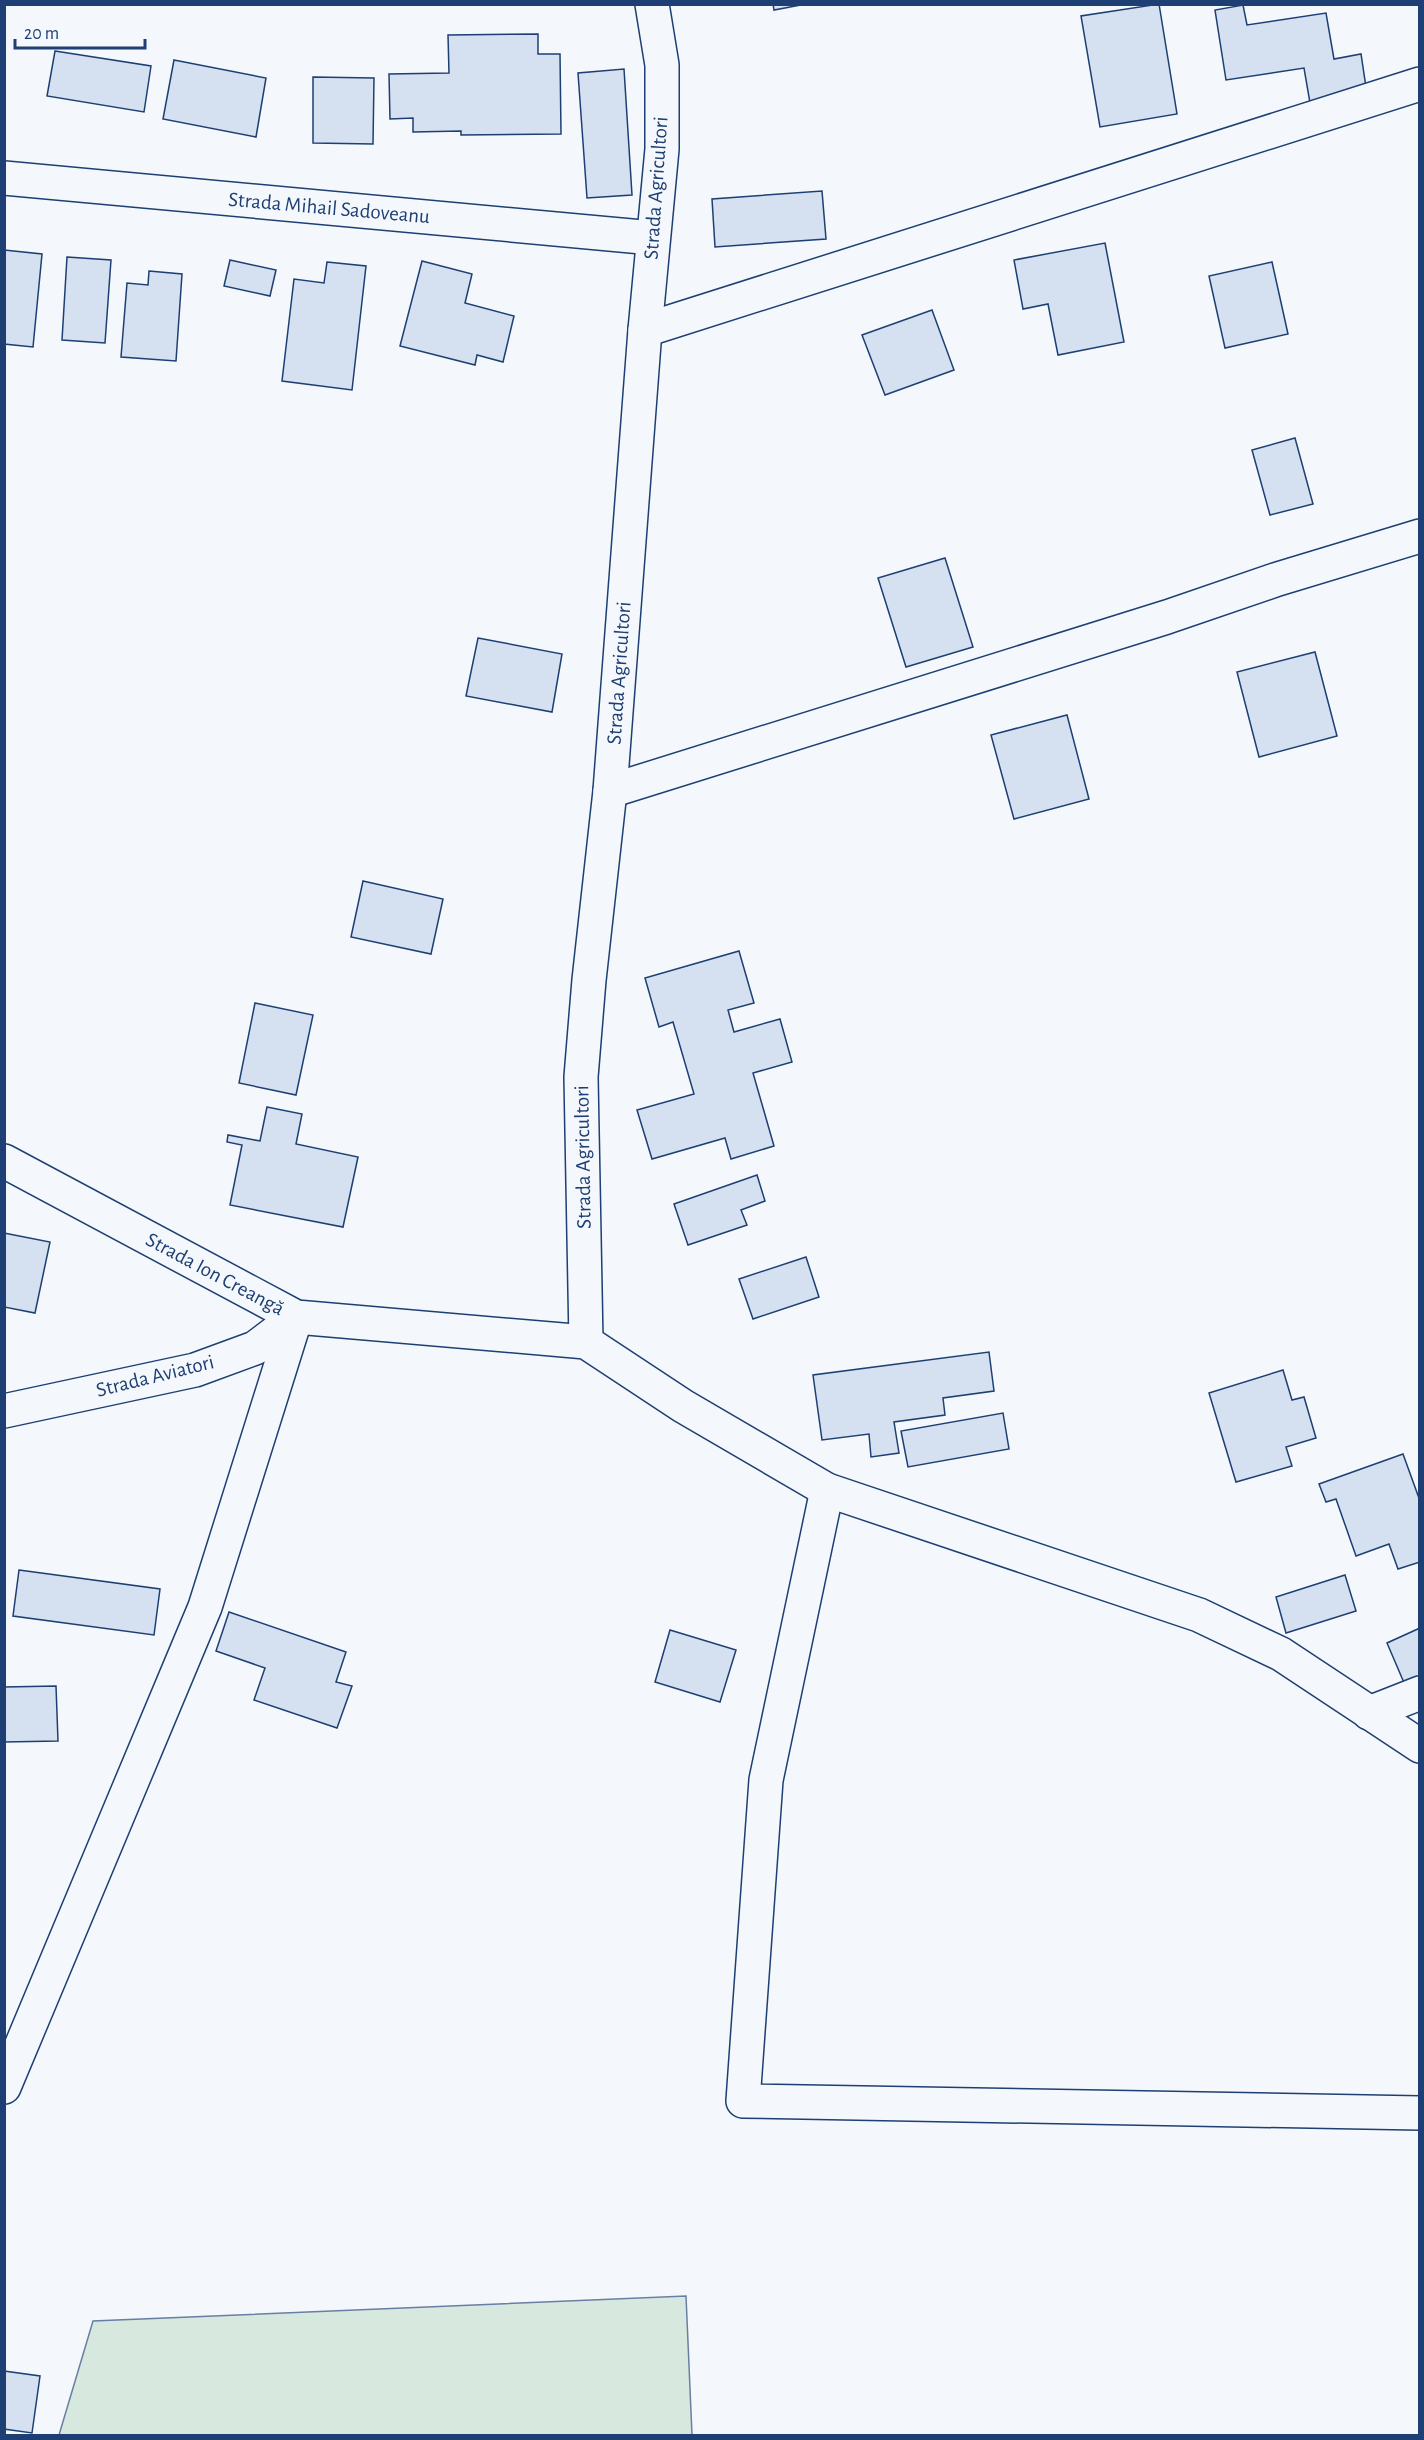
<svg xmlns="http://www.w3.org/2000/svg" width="1424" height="2440" font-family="'Alegreya Sans',sans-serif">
  <rect width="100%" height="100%" fill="#f4f7fb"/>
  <path fill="#d7e8df" stroke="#687fa3" stroke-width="1.5" d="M686,2296L692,2435H59L93,2321Z"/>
  <g fill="#d5e0f0" stroke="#1d3f73" stroke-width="1.5">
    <path d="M773,4H806L774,10Z"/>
    <path d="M1159,4L1177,114L1100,127L1081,16Z"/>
    <path d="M1243,5L1247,25L1326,13L1334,59L1361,54L1367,94L1310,103L1304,68L1226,80L1215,10Z"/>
    <path d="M538,34V54H560L561,134L461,135V131L413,132V118L390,119L389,74L449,73L448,35Z"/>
    <path d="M55,51L151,66L144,112L47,96Z"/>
    <path d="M174,60L266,78L256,137L163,119Z"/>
    <path d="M624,69L632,195L587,198L578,73Z"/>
    <path d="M313,77L374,78L373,144L313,143Z"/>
    <path d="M822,191L826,239L715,247L712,199Z"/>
    <path d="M1105,243L1124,342L1058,355L1048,304L1023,309L1014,260Z"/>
    <path d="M4,250L42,254L33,347L4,344Z"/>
    <path d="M67,257L111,260L105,343L62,340Z"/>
    <path d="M230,260L276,270L270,296L224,286Z"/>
    <path d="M422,261L472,274L465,303L514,316L503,362L477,355L475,365L400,346Z"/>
    <path d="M327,262L366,266L352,390L282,381L294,279L324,283Z"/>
    <path d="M1272,262L1288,334L1225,348L1209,276Z"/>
    <path d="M149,271L182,274L176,361L121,357L127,283L148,285Z"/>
    <path d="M932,310L954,370L885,395L862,335Z"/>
    <path d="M1295,438L1313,504L1270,515L1252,450Z"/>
    <path d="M945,558L973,647L906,667L878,578Z"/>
    <path d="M478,638L562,654L552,712L466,696Z"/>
    <path d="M1315,652L1337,736L1259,757L1237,672Z"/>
    <path d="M1067,715L1089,799L1014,819L991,735Z"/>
    <path d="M363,881L443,899L431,954L351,937Z"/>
    <path d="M739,951L754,1003L728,1010L734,1032L780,1019L792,1062L753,1073L774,1146L731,1159L725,1138L652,1159L637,1110L694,1094L673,1022L659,1027L645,978Z"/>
    <path d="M255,1003L313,1015L296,1095L239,1083Z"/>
    <path d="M267,1107L302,1114L296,1144L358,1157L343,1227L230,1205L242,1145L227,1142L228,1135L260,1141Z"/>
    <path d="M757,1175L765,1201L741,1210L747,1225L688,1245L674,1204Z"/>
    <path d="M4,1233L50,1242L35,1313L4,1307Z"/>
    <path d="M806,1257L819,1297L753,1319L739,1279Z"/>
    <path d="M989,1352L994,1391L943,1398L945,1415L894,1422L899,1453L871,1457L869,1434L822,1440L813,1375Z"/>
    <path d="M1283,1370L1292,1400L1304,1397L1316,1438L1286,1447L1292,1466L1236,1482L1209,1393Z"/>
    <path d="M1003,1413L1009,1449L908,1467L901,1431Z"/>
    <path d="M1403,1454L1420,1501V1562L1398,1569L1389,1544L1356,1556L1336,1499L1326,1502L1319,1484Z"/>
    <path d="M19,1570L160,1589L154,1635L13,1616Z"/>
    <path d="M1345,1575L1356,1611L1286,1633L1276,1597Z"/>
    <path d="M229,1612L346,1652L336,1682L352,1686L337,1728L254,1700L265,1668L216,1651Z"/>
    <path d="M1420,1628V1679L1405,1685L1387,1643Z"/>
    <path d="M670,1630L736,1650L720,1702L655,1682Z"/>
    <path d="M56,1686L58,1741L4,1742V1687Z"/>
    <path d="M4,2371L40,2376L32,2433L4,2429Z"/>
  </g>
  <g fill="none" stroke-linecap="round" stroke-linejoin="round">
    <defs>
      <g id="minor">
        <path d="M4,178L653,238"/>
        <path d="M645,330L1420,84"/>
        <path d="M610,791L1167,617L1278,579L1420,536"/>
        <path d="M4,1161L296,1317L586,1342L683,1406L827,1490L1199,1615L1281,1654L1420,1746"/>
        <path d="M586,1342L581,1077L589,980L610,791L645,330L662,149V65L652,4"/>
        <path d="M4,1411L195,1370L255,1348L296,1317"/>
        <path d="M827,1490L766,1780L743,2101L1420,2113"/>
        <path d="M1369,1713L1420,1693"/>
        <path d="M4,2087L205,1607L296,1317"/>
      </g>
    </defs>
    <use href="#minor" stroke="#1d3f73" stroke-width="36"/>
    <use href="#minor" stroke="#f4f7fb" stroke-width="33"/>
  </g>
  <g text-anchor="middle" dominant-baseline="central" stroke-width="4.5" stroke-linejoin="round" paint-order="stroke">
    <g font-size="21" fill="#1d3f73" stroke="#f4f7fb">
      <text transform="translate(656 188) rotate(-86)">Strada Agricultori</text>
      <text transform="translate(329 208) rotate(5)">Strada Mihail Sadoveanu</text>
      <text transform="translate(619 673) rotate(-86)">Strada Agricultori</text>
      <text transform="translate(583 1157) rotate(-91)">Strada Agricultori</text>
      <text transform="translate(215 1274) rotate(28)">Strada Ion Creangă</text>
      <text transform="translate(155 1376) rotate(-14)">Strada Aviatori</text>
    </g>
  </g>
  <rect width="1424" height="2440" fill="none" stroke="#1d3f73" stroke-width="12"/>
  <path d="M15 39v9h130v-9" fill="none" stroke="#1d3f73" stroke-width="3"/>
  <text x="24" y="39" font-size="18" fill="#1d3f73" stroke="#f4f7fb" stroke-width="4.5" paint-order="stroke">20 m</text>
</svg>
